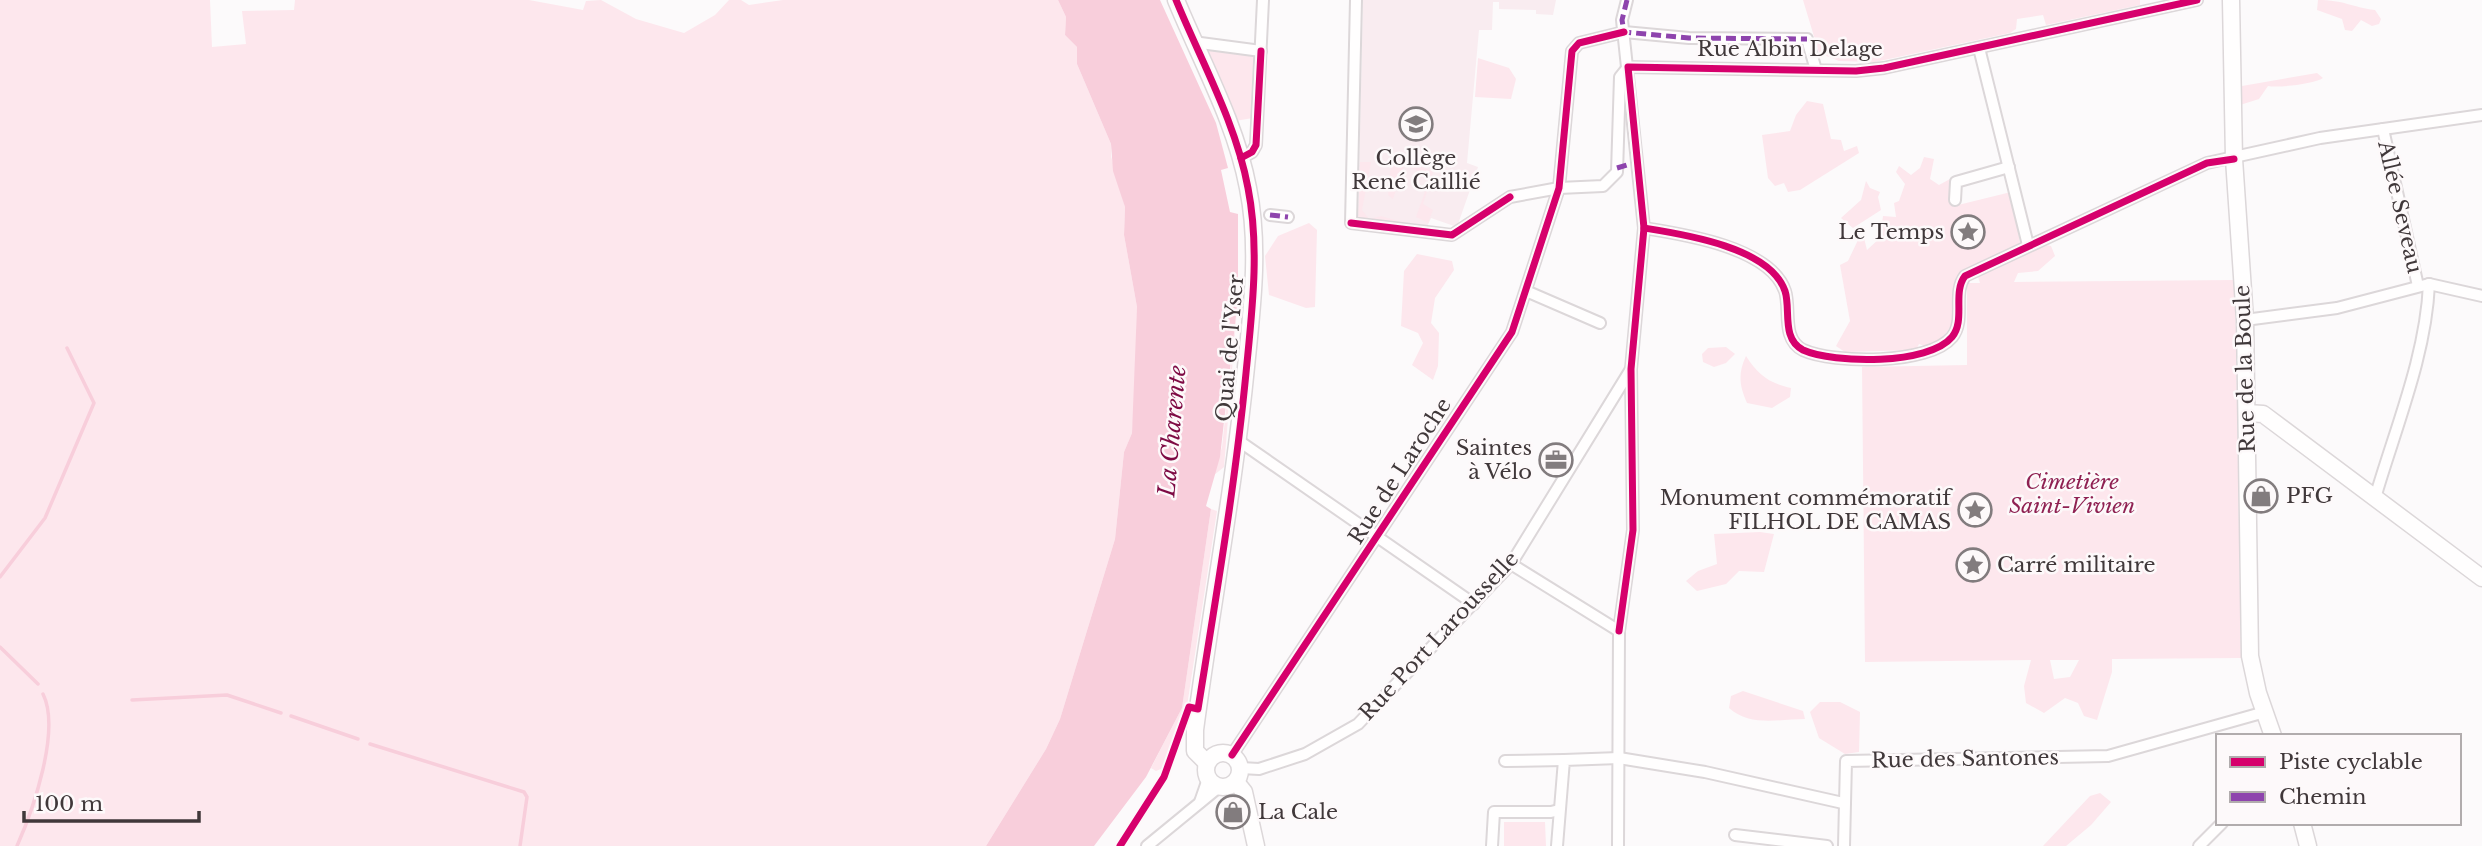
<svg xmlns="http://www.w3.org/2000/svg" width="2482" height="846" font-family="'Libre Baskerville',serif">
  <rect width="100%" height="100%" fill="#fcfafb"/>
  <path fill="#f9ecf0" d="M1363,0H1556L1553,15L1536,14V10L1499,9V2H1493L1492,30H1479L1467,163L1478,167L1457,227L1431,218L1426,229L1358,220Z"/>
  <g fill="#fde7ed" fill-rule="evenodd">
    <path d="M0,0H210L212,47L246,44L242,11L294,10L295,0H529L583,10L586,1L601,0L636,19L684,33L715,15L729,0H741L749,5L783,0H1058L1066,17L1065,35L1077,47V64L1111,144V156L1125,207L1124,235L1137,307L1136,388L1132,433L1124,452L1115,539L1060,719L1046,749L986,846H0Z"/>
    <path d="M1803,0H2140V5L2046,25L2043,15L2017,19L2016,29L2010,33L1875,62L1839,61L1819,53Z"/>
    <path d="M2318,0C2344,0 2351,7 2375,10L2381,19L2379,24L2372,26L2361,20L2352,31L2345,30L2342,19L2317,10Z"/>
    <path d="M1205,44L1261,51L1253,118L1235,121Z"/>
    <path d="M1478,58L1509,68L1516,79L1511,99L1475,97Z"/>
    <path d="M2317,73L2323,78C2314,84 2279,88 2268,86L2259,99L2240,105L2242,86Z"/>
    <path d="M1807,101L1823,104L1831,139L1841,140L1844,151L1857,146L1859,153L1800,190L1788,192L1784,183L1775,186L1768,178L1762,135L1790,131L1796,115Z"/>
    <path d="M1924,157L1934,159L1930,179L1939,185L1950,179V192L1959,190L1958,205L2011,192L2020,243L1964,274C1958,304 1958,334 1927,347L1919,344L1916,350L1845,352L1836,346L1850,321L1840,265L1848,261L1858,240L1864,238L1867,250L1880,238L1883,216L1896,217L1894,203L1899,201L1905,184L1896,172L1899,166L1911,175L1920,168Z"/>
    <path d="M1360,162H1371L1362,210L1369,219L1381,216L1426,229L1358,220Z"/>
    <path d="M1391,163H1413L1433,172L1423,204L1433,210L1428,223L1416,217L1431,175L1404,166L1393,199L1388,195Z"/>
    <path d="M1866,181L1870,188L1880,192L1878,197L1881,210L1853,228L1841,218L1861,200Z"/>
    <path d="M1309,223L1317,230L1315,307L1306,308L1269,295L1265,256L1278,236Z"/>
    <path d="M2039,244L2051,246L2055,256L2038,271L2018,273L2014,282L2235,280L2241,658L2112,659V672L2097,720L2084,716L2078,703L2065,698L2044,713L2026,703L2024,686L2031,660L1865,662L1862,367L1967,365V283H1980L1978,277C1989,264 2006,263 2019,257C2026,253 2033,248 2039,244ZM2050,660H2079L2070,677L2054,679Z"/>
    <path d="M1417,254L1452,261L1454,270L1435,298L1431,323L1439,333L1438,366L1433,380L1412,365L1423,343L1418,333L1401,326L1404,271Z"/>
    <path d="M1238,298L1224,467L1214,475L1222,447Z"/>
    <path d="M1726,347L1735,354L1726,363L1714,367L1703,362L1702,354L1708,348Z"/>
    <path d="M1746,356C1758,375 1769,383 1791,388L1790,397L1772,408L1747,403C1739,385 1738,373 1746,356Z"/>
    <path d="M1211,509L1217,511L1187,706L1168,766L1156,771L1151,768L1182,708Z"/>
    <path d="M1760,532L1774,534L1764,572L1739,571L1726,584L1697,591L1686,581L1698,571L1717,564L1714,534Z"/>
    <path d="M1743,691L1803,711L1805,719C1779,719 1750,727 1729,708L1731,696Z"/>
    <path d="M1820,702H1840L1860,712L1859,752L1845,754L1819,738L1810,712Z"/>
    <path d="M2100,793L2111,802L2091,825L2066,846H2043L2090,796Z"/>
    <path d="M1504,822H1545L1546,846H1504Z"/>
  </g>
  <path fill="#f8cedb" d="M1058,0H1160L1216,123L1228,168L1221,170L1230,212L1238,214V298L1220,457L1206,506L1211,509L1182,708L1146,777L1094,846H986L1046,749L1060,719L1115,539L1124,452L1132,433L1137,307L1124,235L1125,207L1113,171L1111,144L1077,64V47L1065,35L1066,17Z"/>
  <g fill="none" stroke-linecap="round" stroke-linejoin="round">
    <g stroke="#f8cedb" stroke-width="3.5">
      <path d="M0,577L45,518L94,403L67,348"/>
      <path d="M0,647L38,684"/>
      <path d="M132,700L227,695L281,713"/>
      <path d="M291,716L358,739"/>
      <path d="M370,744L524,792L527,797L520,846"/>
      <path d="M17,846C33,810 61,730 43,694"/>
    </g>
    <defs>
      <g id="street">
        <path d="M1356,0L1351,223L1452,235L1510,197L1559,188L1603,186L1617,172L1620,77L1628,67"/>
        <path d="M1193,42L1261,51"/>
        <path d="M1979,48L2028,245"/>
        <path d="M1628,67L1856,71L1884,68L2197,0"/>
        <path d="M2383,129L2418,286"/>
        <path d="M1241,158L1252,152L1256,145L1263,0"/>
        <path d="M1955,200L1956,182L2009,167"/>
        <path d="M1270,215L1288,217"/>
        <path d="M1644,228C1682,234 1770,247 1785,291C1791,309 1781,339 1803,350C1834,364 1929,365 1952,337C1966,320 1952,293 1965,276L2207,163L2320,138L2482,115"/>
        <path d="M1526,291L1600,323"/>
        <path d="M2245,320L2337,308L2429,284L2482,296"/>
        <path d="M1239,441L1474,604"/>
        <path d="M2375,498C2395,429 2426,356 2429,284"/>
        <path d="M1511,564L1619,631"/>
        <path d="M1232,755L1512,332L1559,188L1572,51L1579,43L1624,32L1689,38L1807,39L1816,70"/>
        <path d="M1505,761L1564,760"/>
        <path d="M1241,768L1259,769L1305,754L1358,724L1511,564L1631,369"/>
        <path d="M1200,802L1208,779"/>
        <path d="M1735,835L1827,846"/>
        <path d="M1147,846L1219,787"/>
        <path d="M1492,846L1494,812H1551L1559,810"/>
        <path d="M1557,846L1564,760L1619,758L1705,772L1843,803"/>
        <path d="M1618,846L1619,631L1633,530L1631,369L1644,228L1622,20L1627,0"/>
        <path d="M1844,846L1846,761L2108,756L2265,712"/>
        <path d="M2199,846L2222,823"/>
      </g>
      <g id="secondary">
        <path d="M1176,0C1201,61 1236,123 1248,188C1260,247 1252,308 1246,367C1234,489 1211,609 1195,730V751L1207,763"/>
        <path d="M2231,0L2234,159L2245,320L2250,656L2258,693L2273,736"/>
        <path d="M2247,413L2263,414L2482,578"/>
        <circle cx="1223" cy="770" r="17"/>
        <path d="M1236,782L1244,792L1256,846"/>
        <path d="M2302,823L2308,846"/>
      </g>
    </defs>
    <use href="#street" stroke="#dcd7d9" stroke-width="14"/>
    <use href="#secondary" stroke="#dcd7d9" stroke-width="19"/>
    <use href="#street" stroke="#fffefe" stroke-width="10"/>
    <use href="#secondary" stroke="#fffefe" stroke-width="16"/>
    <g stroke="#8e44ad" stroke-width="5" stroke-dasharray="10 5" stroke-linecap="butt">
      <path d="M1627,0L1622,20L1624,32L1689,38L1807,39"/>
      <path d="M1617,168L1630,164"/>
      <path d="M1270,215L1288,217"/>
    </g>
    <defs>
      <g id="cycleway">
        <path d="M1241,158L1252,152L1256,145L1261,51"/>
        <path d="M1351,223L1452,235L1510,197"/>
        <path d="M1644,228C1682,234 1770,247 1785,291C1791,309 1781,339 1803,350C1834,364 1929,365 1952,337C1966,320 1952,293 1965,276L2207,163L2234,159"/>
        <path d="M1619,631L1633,530L1631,369L1644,228L1628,67L1856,71L1884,68L2197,0"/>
        <path d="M1232,755L1512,332L1559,188L1572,51L1579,43L1624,32"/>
        <path d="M1120,846L1164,777L1189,707L1198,709C1216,597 1235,486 1246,373C1252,311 1260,249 1248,188C1236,123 1201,61 1176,0"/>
      </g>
    </defs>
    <use href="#cycleway" stroke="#fdf9fa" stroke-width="11"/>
    <use href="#cycleway" stroke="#d6006c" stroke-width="7"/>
  </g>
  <defs>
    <symbol id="school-ring" viewBox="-11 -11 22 22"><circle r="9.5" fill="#fdf9fa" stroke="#827c7e" stroke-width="1.5"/><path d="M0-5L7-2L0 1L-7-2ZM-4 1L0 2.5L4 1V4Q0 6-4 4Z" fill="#827c7e"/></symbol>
    <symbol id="sight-ring" viewBox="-11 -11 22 22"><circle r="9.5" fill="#fdf9fa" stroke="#827c7e" stroke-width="1.5"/><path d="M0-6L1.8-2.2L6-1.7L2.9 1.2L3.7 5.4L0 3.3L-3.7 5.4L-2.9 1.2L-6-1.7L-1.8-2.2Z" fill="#827c7e"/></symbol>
    <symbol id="office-ring" viewBox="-11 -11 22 22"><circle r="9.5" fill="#fdf9fa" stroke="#827c7e" stroke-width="1.5"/><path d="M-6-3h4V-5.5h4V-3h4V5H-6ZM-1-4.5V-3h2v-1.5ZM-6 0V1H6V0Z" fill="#827c7e"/></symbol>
    <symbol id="shop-ring" viewBox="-11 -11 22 22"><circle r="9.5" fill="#fdf9fa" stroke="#827c7e" stroke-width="1.5"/><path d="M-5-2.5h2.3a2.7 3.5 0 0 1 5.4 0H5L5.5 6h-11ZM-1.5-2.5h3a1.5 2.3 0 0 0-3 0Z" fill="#827c7e"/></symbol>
  </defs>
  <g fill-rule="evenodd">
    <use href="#school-ring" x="1397" y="105" width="38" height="38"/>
    <use href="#sight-ring" x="1949" y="213" width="38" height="38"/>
    <use href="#office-ring" x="1537" y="441" width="38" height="38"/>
    <use href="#shop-ring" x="2242" y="477" width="38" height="38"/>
    <use href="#sight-ring" x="1956" y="491" width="38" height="38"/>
    <use href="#sight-ring" x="1954" y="546" width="38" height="38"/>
    <use href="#shop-ring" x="1214" y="793" width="38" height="38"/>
  </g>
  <g text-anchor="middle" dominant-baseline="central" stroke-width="5" stroke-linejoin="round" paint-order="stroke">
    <g font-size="21" fill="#40383a" stroke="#fdf9fa">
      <text x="1790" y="49">Rue Albin Delage</text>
      <text transform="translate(2400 207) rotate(77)">Allée Seveau</text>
      <text transform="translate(1230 348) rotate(-85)">Quai de l'Yser</text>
      <text transform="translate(2245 369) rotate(-92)">Rue de la Boule</text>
      <text transform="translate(1400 471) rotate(-57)">Rue de Laroche</text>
      <text transform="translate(1439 636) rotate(-47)">Rue Port Larousselle</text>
      <text transform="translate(1965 759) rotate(-1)">Rue des Santones</text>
    </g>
    <g font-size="21" fill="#40383a" stroke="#fdf9fa" text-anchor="end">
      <text x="1416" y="158" text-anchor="middle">Collège<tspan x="1416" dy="24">René Caillié</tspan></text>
      <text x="1944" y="232">Le Temps</text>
      <text x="1532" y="448">Saintes<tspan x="1532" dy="24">à Vélo</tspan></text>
      <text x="2286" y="496" text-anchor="start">PFG</text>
      <text x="1951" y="498">Monument commémoratif<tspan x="1951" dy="24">FILHOL DE CAMAS</tspan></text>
      <text x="1997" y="565" text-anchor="start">Carré militaire</text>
      <text x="1258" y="812" text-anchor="start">La Cale</text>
    </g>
    <g font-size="21" font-style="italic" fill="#8f2152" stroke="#fdf9fa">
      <text x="2072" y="482">Cimetière<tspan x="2072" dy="24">Saint-Vivien</tspan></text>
    </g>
    <g font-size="23" font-style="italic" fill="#7e0a44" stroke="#fdf9fa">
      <text transform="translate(1172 431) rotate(-85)">La Charente</text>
    </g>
  </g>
  <rect x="2216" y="734" width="245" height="91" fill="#fdf9fa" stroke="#b1acad" stroke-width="2"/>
  <rect x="2230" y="757" width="35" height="10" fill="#d6006c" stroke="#b1acad" stroke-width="2"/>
  <text x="2279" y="769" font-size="21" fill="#40383a">Piste cyclable</text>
  <rect x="2230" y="792" width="35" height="10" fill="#8e44ad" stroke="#b1acad" stroke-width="2"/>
  <text x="2279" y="804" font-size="21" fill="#40383a">Chemin</text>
  <path d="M24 811v10h175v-10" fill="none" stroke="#40383a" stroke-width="3.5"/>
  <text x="35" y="811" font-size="21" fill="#40383a" stroke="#fdf9fa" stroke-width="5" paint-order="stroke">100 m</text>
</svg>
